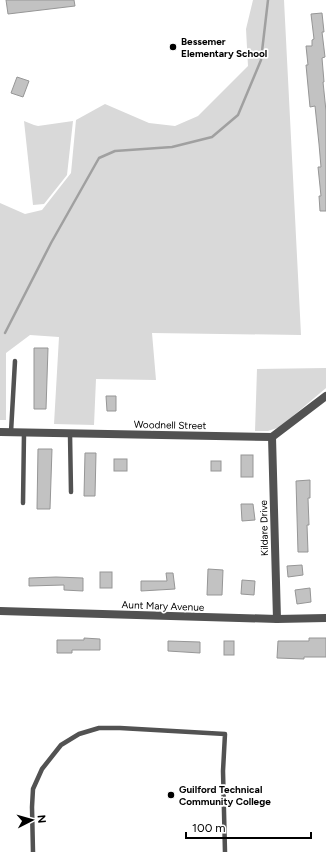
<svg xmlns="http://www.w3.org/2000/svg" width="326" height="852" font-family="Figtree,sans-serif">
  <rect width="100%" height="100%" fill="#fff"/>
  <g fill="#d9d9d9">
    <path d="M253,0H284L301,335L152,333L156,380L96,379L94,425L54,424L59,337L30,335L6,353V420H0V203L25,214L42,210L71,173L76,120L105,104L149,123L175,126L198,116L248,66L246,29Z"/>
    <path d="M24,121L34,125L38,126L73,121L67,175L44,204L33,205Z"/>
    <path d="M326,368V388L280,427L268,431H255L257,369Z"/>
  </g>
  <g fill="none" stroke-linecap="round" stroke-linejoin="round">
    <path stroke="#a0a0a0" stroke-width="2.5" d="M5,333L51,243L99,158L115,151L172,147L212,137L238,115L261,60L268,0"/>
  </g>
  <g fill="#c2c2c2" stroke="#969696">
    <path d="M6,0H74L75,6L8,14Z"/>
    <path d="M322,13L324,32H322L325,57L322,58L324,82H323L326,111V211H320L319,196H321L318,167H321L319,144L315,106L310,107L306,65H308L306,46H312V40L314,39L311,14Z"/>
    <path d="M17,77L29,81L23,97L11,93Z"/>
    <path d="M34,348H48L46,409H34Z"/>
    <path d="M106,396H116V411H107Z"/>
    <path d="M38,449H52L50,509H37Z"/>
    <path d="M85,453H96L95,496H84Z"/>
    <rect x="241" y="455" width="12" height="22"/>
    <rect x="114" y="459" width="13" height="12"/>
    <rect x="211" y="461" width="10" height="10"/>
    <path d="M310,480V498H308L309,525H307L308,552H298L296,481Z"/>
    <path d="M241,504H253L255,520L242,521Z"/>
    <path d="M302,565L303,575L288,577L287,566Z"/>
    <path d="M208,569L223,570L222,595H207Z"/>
    <rect x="100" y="572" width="12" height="16"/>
    <path d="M166,573H173L175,589L141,591V581H167Z"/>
    <path d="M56,577L83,578V591L64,590V585L29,586V578Z"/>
    <path d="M242,580L255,581L254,595L241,594Z"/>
    <path d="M310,588L311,602L297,604L295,590Z"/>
    <path d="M84,638L100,639V650H72V653H57V640H84Z"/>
    <path d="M309,638H326V657H304V659L277,658L278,641H309Z"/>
    <path d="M168,641L200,642V653L168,651Z"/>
    <rect x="224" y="641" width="10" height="14"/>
  </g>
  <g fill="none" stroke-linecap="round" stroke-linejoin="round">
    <g stroke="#525252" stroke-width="4.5">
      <path d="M11,432L15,361"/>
      <path d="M70,434L71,492"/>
      <path d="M23,503L24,433"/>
      <path d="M33,852L32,807L33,789L42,769L61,745L79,734L99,728H120L225,734L223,771L225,852"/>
    </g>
    <g stroke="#525252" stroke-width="8">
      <path d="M0,432L272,437L326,396"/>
      <path d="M272,437L277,619"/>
      <path d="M0,611L277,619L326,618"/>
    </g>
  </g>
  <g fill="#000" stroke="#fff" stroke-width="1.5">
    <circle cx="173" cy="47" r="4"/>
    <circle cx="171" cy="795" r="4"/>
  </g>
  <g text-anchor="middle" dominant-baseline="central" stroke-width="3.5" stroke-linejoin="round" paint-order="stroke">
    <g font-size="10" font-weight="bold" fill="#000" stroke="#fff" text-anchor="start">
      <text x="181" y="41">Bessemer<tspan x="181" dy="12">Elementary School</tspan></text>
      <text x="179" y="789">Guilford Technical<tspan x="179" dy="12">Community College</tspan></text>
    </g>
    <g font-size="10" fill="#000" stroke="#fff">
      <text transform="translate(170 425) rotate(1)">Woodnell Street</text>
      <text transform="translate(264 528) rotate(-91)">Kildare Drive</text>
      <text transform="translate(163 606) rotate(2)">Aunt Mary Avenue</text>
    </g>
  </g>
  <g transform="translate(32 820) rotate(84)" stroke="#ffffff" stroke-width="3" paint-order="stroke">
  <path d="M0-3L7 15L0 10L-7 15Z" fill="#000000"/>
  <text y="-6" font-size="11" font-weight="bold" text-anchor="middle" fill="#000000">N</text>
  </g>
  <path d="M186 832v6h125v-6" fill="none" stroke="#000000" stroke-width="2"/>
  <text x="192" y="832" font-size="12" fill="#000000" stroke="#ffffff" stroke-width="3" paint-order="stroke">100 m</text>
</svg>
